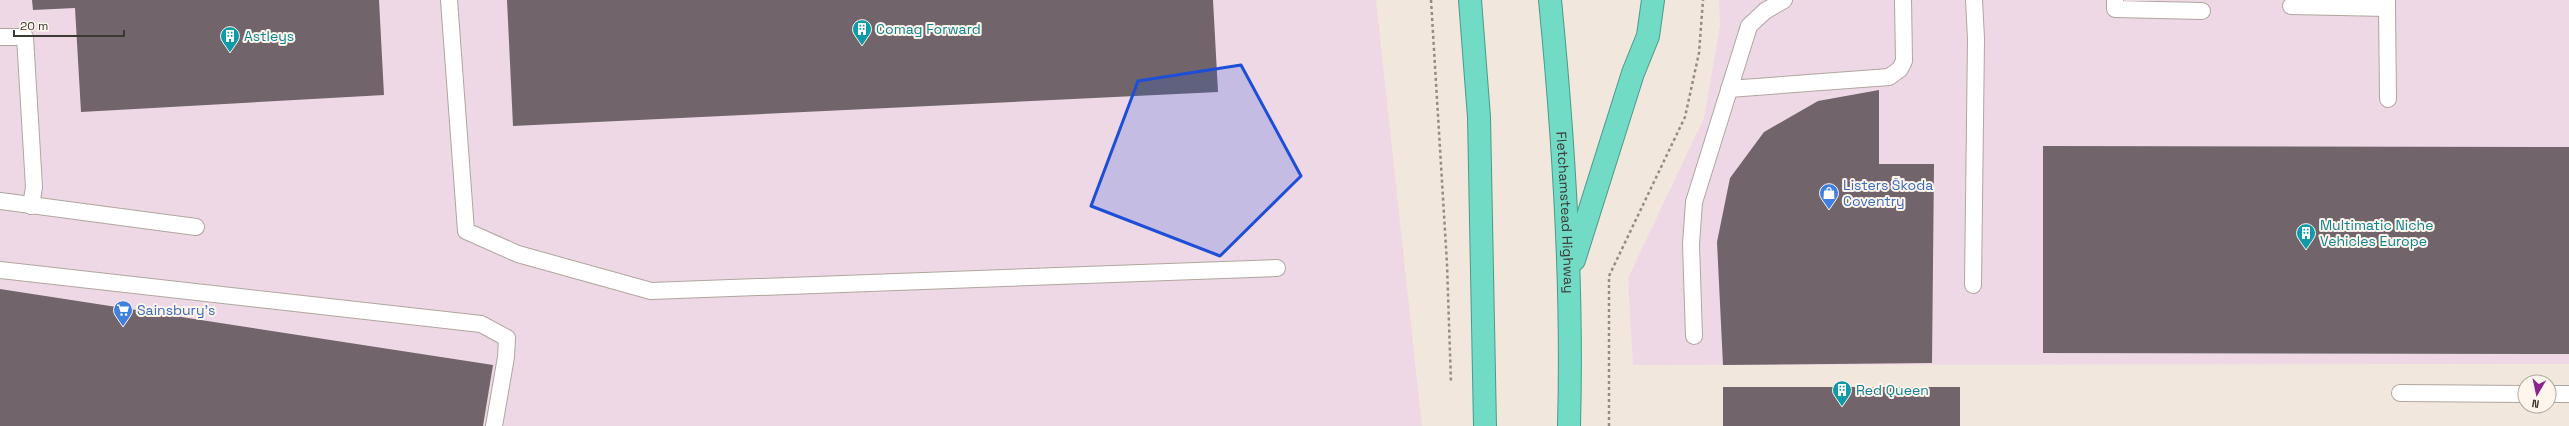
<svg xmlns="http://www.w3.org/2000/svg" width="2569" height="426" font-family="'Space Grotesk',sans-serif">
  <rect width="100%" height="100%" fill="#f2e7dd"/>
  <g fill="#eed8e6">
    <path d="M0,0H1376L1422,426H0Z"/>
    <path d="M1719,0H2569V364L1633,365L1628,278L1704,118L1720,26Z"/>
  </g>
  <g fill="#71646a">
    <path d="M32,0H379L384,95L81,112L75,8L33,10Z"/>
    <path d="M507,0H1213L1218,92L513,126Z"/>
    <path d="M1879,90V164H1934L1932,363L1723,365L1717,242L1730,178L1764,132L1818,101Z"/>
    <path d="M2043,146L2569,147V354L2043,353Z"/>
    <path d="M0,289L493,365L483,426H0Z"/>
    <rect x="1723" y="387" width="237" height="39"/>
  </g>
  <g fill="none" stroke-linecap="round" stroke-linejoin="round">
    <defs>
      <g id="service">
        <path d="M449,0L466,231L518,254L651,291L1277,268"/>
        <path d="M2115,0V9L2202,11"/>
        <path d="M2291,6L2387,8V0"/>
        <path d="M2387,8L2388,99"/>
        <path d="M0,37H25L34,187L31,206"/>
        <path d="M1729,89L1889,77L1900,69L1904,61L1903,0"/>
        <path d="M0,201L196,227"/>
        <path d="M0,270L481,324L507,338L506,357L494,426"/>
        <path d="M1973,285L1976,39L1974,0"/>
        <path d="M1694,336L1691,244L1694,202L1749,26L1765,11L1784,0"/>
        <path d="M2400,393L2525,394"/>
        <path d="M2549,394H2569"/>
      </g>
      <g id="trunk">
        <path d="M1470,0L1479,117L1485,426"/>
        <path id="s1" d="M1550,0C1564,142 1573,284 1569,426"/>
        <path d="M1574,260L1633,73L1648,36L1653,0"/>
      </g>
    </defs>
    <use href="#service" stroke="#b0a69d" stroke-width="18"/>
    <use href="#trunk" stroke="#489c89" stroke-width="24"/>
    <g stroke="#938c85" stroke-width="2.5" stroke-dasharray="3 3" stroke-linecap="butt">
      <path d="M1431,0L1447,264L1451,383"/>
      <path d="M1609,426V276L1685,117L1699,53L1703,0"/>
    </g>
    <use href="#service" stroke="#fff" stroke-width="16"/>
    <use href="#trunk" stroke="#72dbc6" stroke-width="22"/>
  </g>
  <path fill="#1d4ed8" fill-opacity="0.2" stroke="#1d4ed8" stroke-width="3" stroke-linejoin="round" d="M1241,65L1301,176L1220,256L1091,206L1138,81Z"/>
  <defs>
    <symbol id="building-pin" viewBox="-11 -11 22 30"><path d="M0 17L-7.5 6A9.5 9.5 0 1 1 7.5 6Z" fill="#0f9aa8" stroke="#fef5ed"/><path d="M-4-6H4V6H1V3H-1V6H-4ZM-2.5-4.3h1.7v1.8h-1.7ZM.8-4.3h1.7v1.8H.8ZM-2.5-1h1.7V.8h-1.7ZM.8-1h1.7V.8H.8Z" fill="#fff"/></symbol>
    <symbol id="shop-pin" viewBox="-11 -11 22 30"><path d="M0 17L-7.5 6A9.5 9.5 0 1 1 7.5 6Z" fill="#3f7fe0" stroke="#fef5ed"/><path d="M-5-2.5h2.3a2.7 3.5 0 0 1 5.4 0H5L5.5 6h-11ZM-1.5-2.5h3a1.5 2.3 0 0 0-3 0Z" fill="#fff"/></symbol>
    <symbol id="supermarket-pin" viewBox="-11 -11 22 30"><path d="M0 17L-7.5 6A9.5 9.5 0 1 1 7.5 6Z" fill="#3f7fe0" stroke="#fef5ed"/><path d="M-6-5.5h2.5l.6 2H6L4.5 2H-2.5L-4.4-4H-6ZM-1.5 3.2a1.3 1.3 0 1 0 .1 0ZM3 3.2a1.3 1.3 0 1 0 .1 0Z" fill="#fff"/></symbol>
  </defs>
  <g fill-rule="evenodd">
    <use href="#building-pin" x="851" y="18" width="22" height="30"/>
    <use href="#building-pin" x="219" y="25" width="22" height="30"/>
    <use href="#shop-pin" x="1818" y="182" width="22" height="30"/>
    <use href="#building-pin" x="2295" y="222" width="22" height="30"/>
    <use href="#supermarket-pin" x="112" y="299" width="22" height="30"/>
    <use href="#building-pin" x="1831" y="379" width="22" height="30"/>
  </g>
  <g text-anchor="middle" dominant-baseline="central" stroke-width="4" stroke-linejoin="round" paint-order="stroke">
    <g font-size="14" fill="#0d838f" stroke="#fef5ed" text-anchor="start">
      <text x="876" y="29">Comag Forward</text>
      <text x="244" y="36">Astleys</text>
      <text x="2320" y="225">Multimatic Niche<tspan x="2320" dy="16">Vehicles Europe</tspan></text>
      <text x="1856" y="390">Red Queen</text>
    </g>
    <g font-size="14" fill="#366cbe" stroke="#fef5ed" text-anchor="start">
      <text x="1843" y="185">Listers Škoda<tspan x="1843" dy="16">Coventry</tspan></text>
      <text x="137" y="310">Sainsbury's</text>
    </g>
    <g font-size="14" fill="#3c3834" stroke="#fef5ed">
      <text stroke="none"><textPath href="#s1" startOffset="213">Fletchamstead Highway</textPath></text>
    </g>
  </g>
  <g transform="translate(2537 394) rotate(189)"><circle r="19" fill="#fef5ed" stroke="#b0a9a3"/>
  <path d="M0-3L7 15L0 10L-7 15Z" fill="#8c258c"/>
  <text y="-6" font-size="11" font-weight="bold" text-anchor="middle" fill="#3c3834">N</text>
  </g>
  <path d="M14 30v6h110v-6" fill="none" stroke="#3c3834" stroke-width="2"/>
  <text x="20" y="30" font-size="12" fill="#3c3834" stroke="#fef5ed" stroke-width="3" paint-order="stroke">20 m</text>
</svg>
